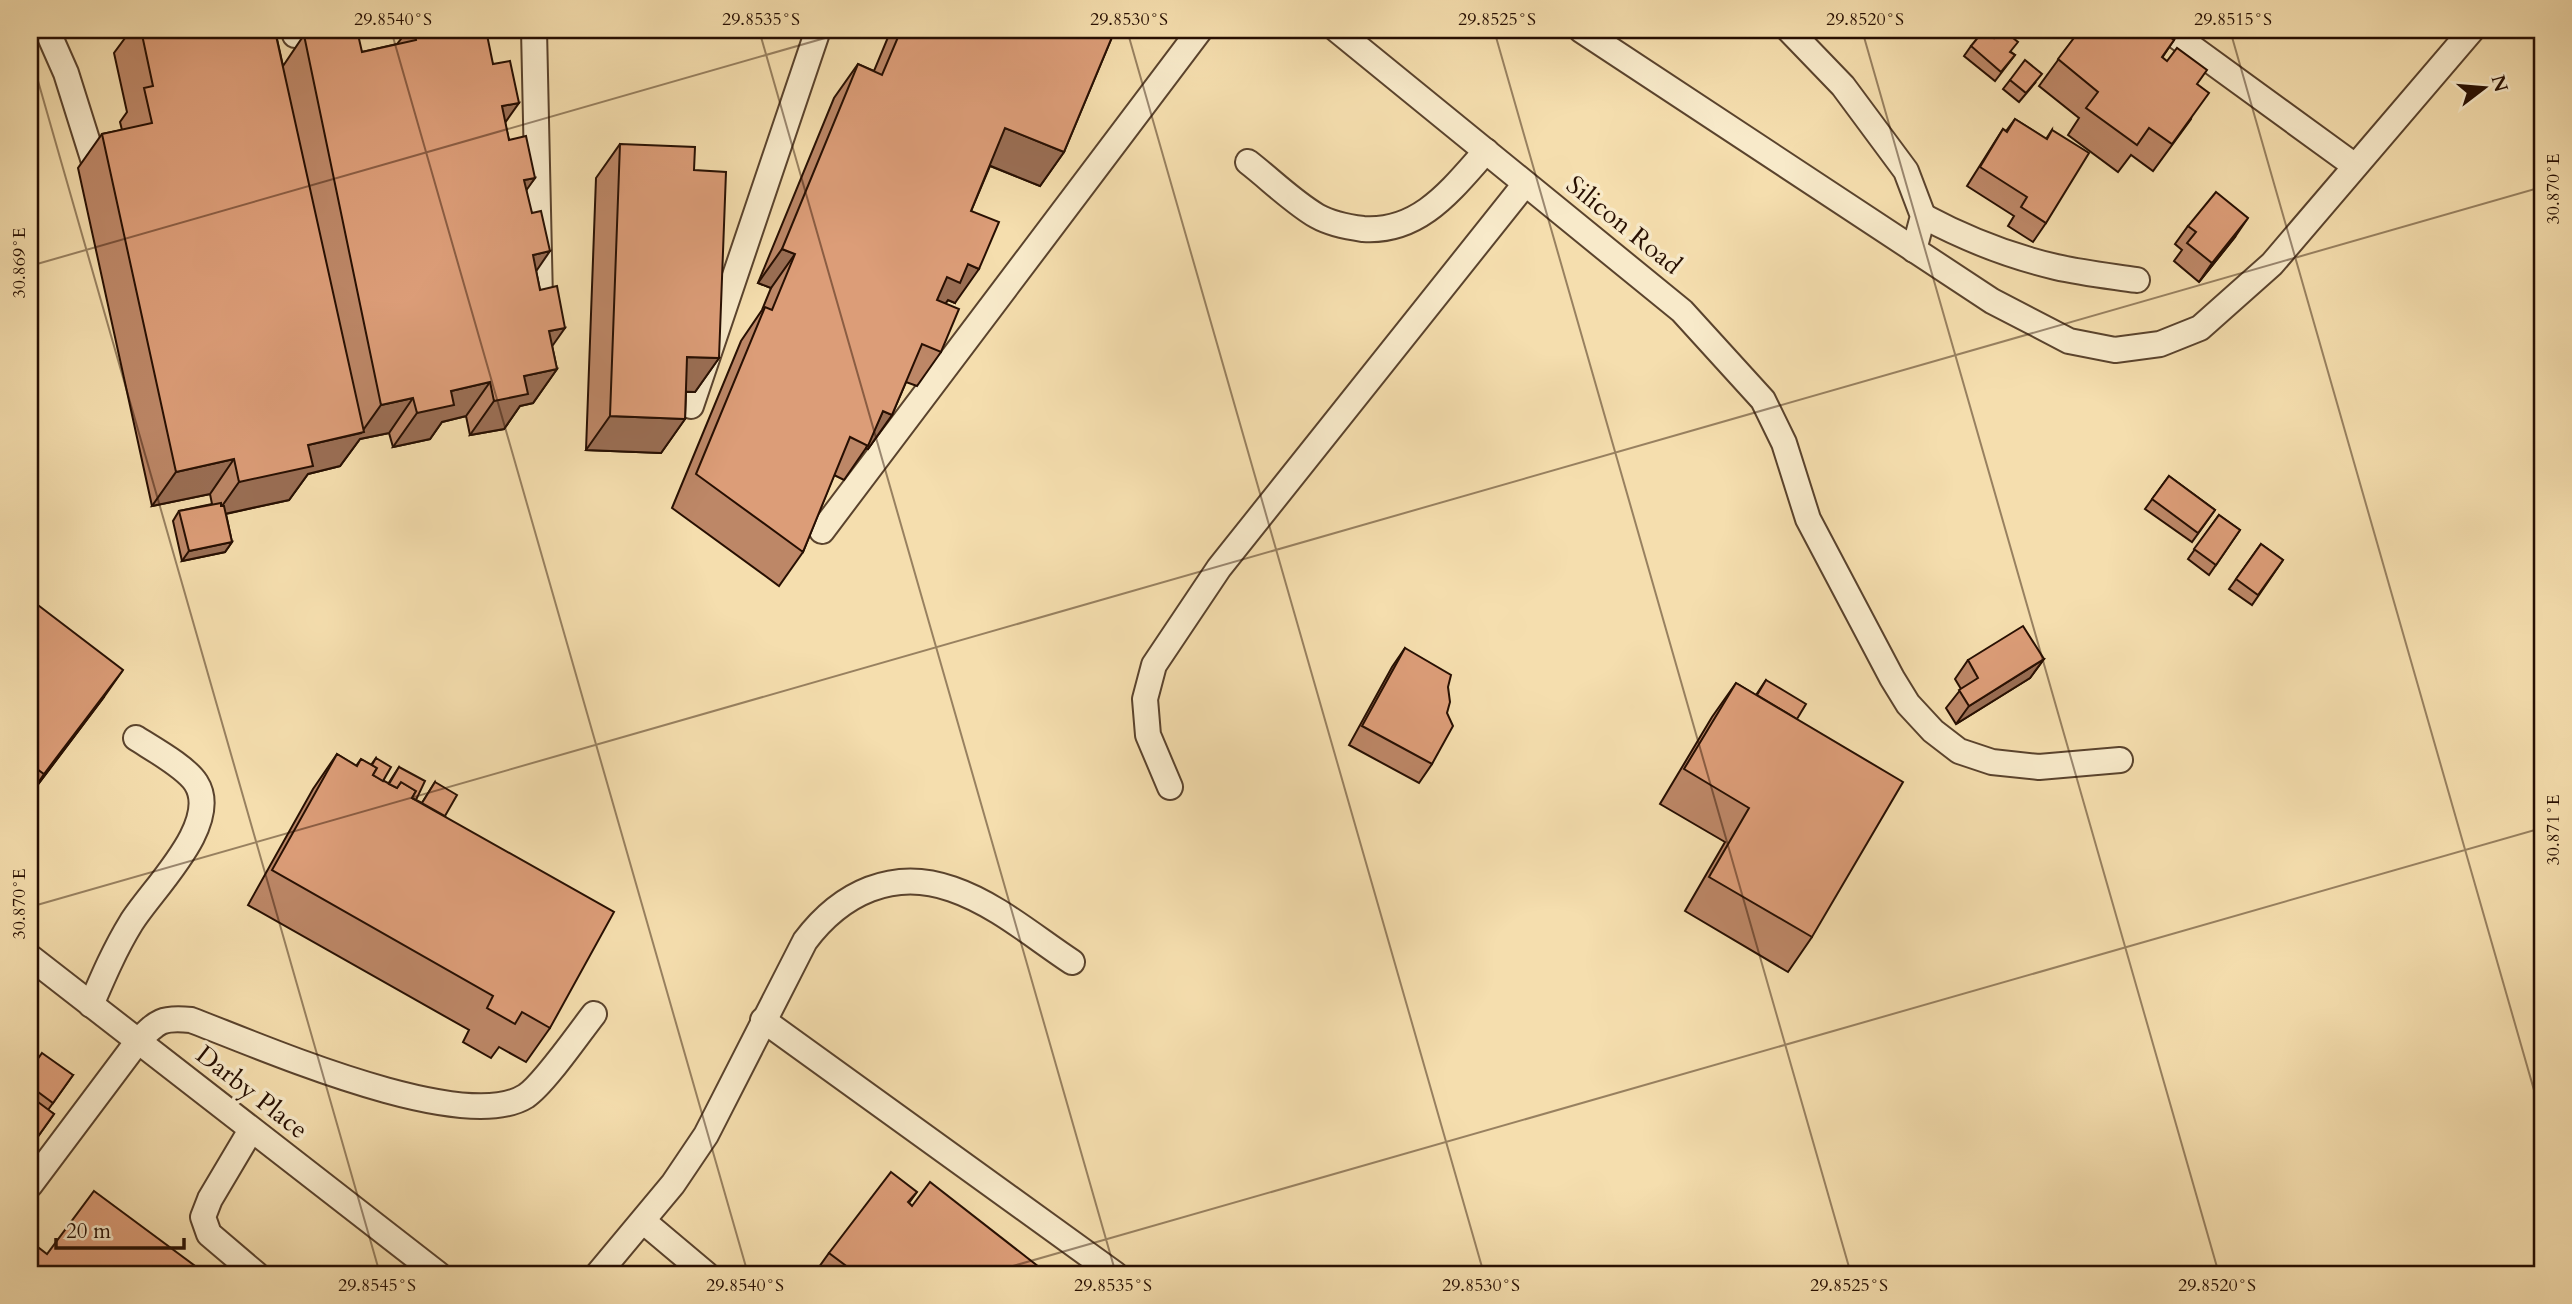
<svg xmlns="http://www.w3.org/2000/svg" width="2572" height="1304" font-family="Cardo,serif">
  <rect width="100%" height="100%" fill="#f5deae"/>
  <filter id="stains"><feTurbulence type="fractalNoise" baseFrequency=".00286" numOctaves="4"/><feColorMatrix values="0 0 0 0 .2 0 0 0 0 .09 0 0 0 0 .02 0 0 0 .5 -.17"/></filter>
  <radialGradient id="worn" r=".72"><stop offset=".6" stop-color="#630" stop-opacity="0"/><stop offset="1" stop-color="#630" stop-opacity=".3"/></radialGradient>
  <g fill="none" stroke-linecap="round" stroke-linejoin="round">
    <defs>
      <g id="lane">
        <path d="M47,30L66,73L100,181"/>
        <path d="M294,30L295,35"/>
        <path d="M534,30L540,300"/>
        <path d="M1337,30L1682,311L1763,400L1784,443L1808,519L1892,678L1908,704L1933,731L1959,751L1992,762L2039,767L2120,760"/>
        <path d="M1581,30L1992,301L2069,341L2115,350L2160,344L2200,328L2272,264L2472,30"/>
        <path d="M1789,30L1843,86L1906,171L1923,216L1914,250"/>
        <path d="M2168,30L2355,166"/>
        <path d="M1248,162C1270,179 1293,202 1317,216C1331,224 1348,227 1363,229C1420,233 1452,189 1486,151"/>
        <path d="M1923,216C1966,239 2009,256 2056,267C2082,273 2110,276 2137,280"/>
        <path d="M691,406L818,30"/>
        <path d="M822,531L1200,30"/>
        <path d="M1170,787L1148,735L1145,699L1154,665L1219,568L1525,184"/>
        <path d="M30,957L438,1274"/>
        <path d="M91,1005C103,977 115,949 131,923C151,890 222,824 196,783C186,767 153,749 136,738"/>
        <path d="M763,1020L1115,1274"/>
        <path d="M251,1130L210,1199L203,1217L209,1234L256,1274"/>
        <path d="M30,1185L138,1041C158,1021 162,1017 191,1020C260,1046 463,1136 526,1096C544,1084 579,1033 594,1014"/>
        <path d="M643,1221L706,1274"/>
        <path d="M598,1274L673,1184L706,1135L805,941C841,893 893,868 952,889C996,904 1034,937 1072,962"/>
      </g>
    </defs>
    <use href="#lane" stroke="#5a432d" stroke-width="28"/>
    <use href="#lane" stroke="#f8eaca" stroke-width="24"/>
  </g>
  <g fill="#bd8767" stroke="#270f02" stroke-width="2">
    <path d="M131,30H283L277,39L283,66L304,35L362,52L397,44L408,30H451L452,33L505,123L509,140L535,178L526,189L536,271L557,369L533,403L520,406L504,429L470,435L466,416L442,422L430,439L393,447L389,433L360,439L340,466L308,474L289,500L226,514L232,542L225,552L182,561L173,521L179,511L212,504L210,494L152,506L78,168L102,134L122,130L120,122L127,112L114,53Z"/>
    <path d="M891,30H1115L1064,152L1040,186L990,166L971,211L955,303L948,300L945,304L941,352L917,386L906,382L892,415L868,449L866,448L844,480L834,475L803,552L779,586L672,508L741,341L762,310L771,288L758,283L834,98L858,64L874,71Z"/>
    <path d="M2080,30L2174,40L2162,58L2197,84L2191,119L2153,171L2131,155L2118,172L2068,135L2079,118L2039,86Z"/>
    <path d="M1971,46L2011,52L2015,55L1995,81L1964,56Z"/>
    <path d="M2010,80L2035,83L2019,102L2003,89Z"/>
    <path d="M2015,119L2046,139L2052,130L2046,223L2033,242L2008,226L2014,216L1967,186L2003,129L2006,131Z"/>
    <path d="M620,144L694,170L719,358L695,392H686L685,419L661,453L586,450L596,178Z"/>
    <path d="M2188,226L2235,237L2199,282L2174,261L2182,250L2175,244Z"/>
    <path d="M2169,476L2215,510L2192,542L2145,509Z"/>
    <path d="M2219,515L2240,530L2209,575L2188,559Z"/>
    <path d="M2261,544L2283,560L2252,605L2229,589Z"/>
    <path d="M30,599L104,697L30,795Z"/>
    <path d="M1405,648L1448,687L1432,764L1419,783L1349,745L1392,667Z"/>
    <path d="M2044,659L2030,678L1956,724L1946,708L1961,689L1955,679L1968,660Z"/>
    <path d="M1766,680L1797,719L1812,937L1788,972L1685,911L1725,842L1660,804L1712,717L1736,683L1756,695Z"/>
    <path d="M337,754L356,766L361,759L371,765L376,758L383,781L388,784L399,767L416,800L422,803L435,782L445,816L550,1028L526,1062L499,1047L491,1058L463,1042L469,1030L248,905L313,789Z"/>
    <path d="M30,1070L73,1075L48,1110L54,1114L32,1145L30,1143V1105L32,1102L30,1101Z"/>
    <path d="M917,1192L909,1203L912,1206L1048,1274H814L829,1253Z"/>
  </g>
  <g fill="#9a6e54" stroke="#270f02" stroke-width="2">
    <path d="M283,30L260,64L275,31Z"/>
    <path d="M519,103L495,137L502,106Z"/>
    <path d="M1005,128L1064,152L1040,186L981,162Z"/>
    <path d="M535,178L511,212L524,180Z"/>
    <path d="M2248,218L2235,237L2199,282L2212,263Z"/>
    <path d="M782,249L795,254L771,288L758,283Z"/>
    <path d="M550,251L526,286L533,255Z"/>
    <path d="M968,264L979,269L955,303L948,300L936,317L923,311L947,277Z"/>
    <path d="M565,328L541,362L549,331Z"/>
    <path d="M687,357L719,358L695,392L663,391Z"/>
    <path d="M557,369L533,403L520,406L504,429L470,435L494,401L524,376Z"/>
    <path d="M490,382L466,416L442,422L430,439L393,447L417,413L451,391Z"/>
    <path d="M413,398L389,433L360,439L340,466L308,474L289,500L215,516L239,482L308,445L361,433L381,405Z"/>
    <path d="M883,411L892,415L868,449L866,448Z"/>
    <path d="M610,416L685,419L661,453L586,450Z"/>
    <path d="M234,459L210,494L152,506L176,472Z"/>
    <path d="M232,542L225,552L182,561L189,551Z"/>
    <path d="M2044,659L2030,678L1956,724L1969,706Z"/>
    <path d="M123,670L104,697L30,795L44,774Z"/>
  </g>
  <g fill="#dc9d78" stroke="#270f02" stroke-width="2">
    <path d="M141,30H283L275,31L364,432L308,445L313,466L239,482L234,459L176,472L102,134L152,123L144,88L153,86Z"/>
    <path d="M330,30H357L362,52L416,40L414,30H451L452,33L469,30H486L493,64L510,61L519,103L502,106L509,140L526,136L535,178L524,180L532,213L541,211L550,251L533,255L540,290L557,286L565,328L549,331L557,369L524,376L528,394L494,401L490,382L451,391L454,405L417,413L413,398L381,405L304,35Z"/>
    <path d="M901,30H1115L1064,152L1005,128L971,211L999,222L979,269L968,264L960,283L947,277L937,300L959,309L941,352L922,344L892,415L883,411L868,446L850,437L803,552L696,474L765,307L772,310L795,254L782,249L858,64L882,75Z"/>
    <path d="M1984,30L1994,38L2001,30H2003L2018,42L2010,52L2015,55L2001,72L1971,46Z"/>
    <path d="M2080,30H2160L2174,40L2162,57L2167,61L2177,48L2207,70L2197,84L2209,93L2172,144L2149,128L2137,145L2086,108L2098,92L2058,59Z"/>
    <path d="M2025,60L2042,74L2026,93L2010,80Z"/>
    <path d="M2015,119L2047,139L2052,130L2089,153L2046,223L2021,207L2027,197L1980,167L2003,129L2007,132Z"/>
    <path d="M620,144L695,147L694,170L726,172L719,358L687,357L685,419L610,416Z"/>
    <path d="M2216,192L2248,218L2212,263L2187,243L2196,232L2188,226Z"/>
    <path d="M2169,476L2215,510L2198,533L2152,499Z"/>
    <path d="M221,503V506H224L232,542L189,551L179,511Z"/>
    <path d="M2219,515L2240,530L2216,565L2194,549Z"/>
    <path d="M2261,544L2283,560L2258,595L2236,579Z"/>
    <path d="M30,599L123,670L44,774L30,764Z"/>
    <path d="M2023,626L2044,659L1969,706L1959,690L1978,678L1968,660Z"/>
    <path d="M1405,648L1451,675L1448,687L1450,702L1447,713L1453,726L1432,764L1362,726Z"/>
    <path d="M1766,680L1806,704L1797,719L1757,695Z"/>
    <path d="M1736,683L1903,782L1812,937L1709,877L1749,808L1684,769Z"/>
    <path d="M337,754L357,766L361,759L377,768L373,775L397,788L401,782L416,791L412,798L614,912L550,1028L522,1012L515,1024L487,1008L493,996L272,870Z"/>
    <path d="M376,758L391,767L383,781L373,775L377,768L372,765Z"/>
    <path d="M399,767L425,781L416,800L412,798L416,791L401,782L397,788L389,784Z"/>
    <path d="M435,782L457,795L445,816L422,803Z"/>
    <path d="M42,1053L73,1075L53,1103L30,1086V1070Z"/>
    <path d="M34,1099L54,1114L39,1135L30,1128V1105Z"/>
    <path d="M891,1172L917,1192L908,1202L912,1206L930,1182L1048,1274H857L829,1253Z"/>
    <path d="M94,1191L206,1274H30V1260L39,1248L47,1254Z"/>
  </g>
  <path fill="none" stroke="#270f02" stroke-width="2" stroke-opacity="0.45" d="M391,30L748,1274M759,30L1116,1274M1127,30L1484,1274M1494,30L1851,1274M1862,30L2219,1274M2230,30L2542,1118M30,53L380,1274M30,266L853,30M30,907L2542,187M985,1274L2542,828"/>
  <g text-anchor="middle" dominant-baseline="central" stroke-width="7" stroke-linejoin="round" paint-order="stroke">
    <g font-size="26" fill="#270f02" stroke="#f8eaca">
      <text transform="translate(1624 225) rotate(39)">Silicon Road</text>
      <text transform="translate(252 1092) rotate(38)">Darby Place</text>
    </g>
  </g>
  <rect width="2572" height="1304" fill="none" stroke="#f5deae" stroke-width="77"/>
  <g transform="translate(2484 88) rotate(74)" stroke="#f8eaca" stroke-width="5" paint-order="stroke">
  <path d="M0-5L12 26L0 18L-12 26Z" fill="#270f02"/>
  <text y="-10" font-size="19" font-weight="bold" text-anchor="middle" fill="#270f02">N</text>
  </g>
  <path d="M56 1238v10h128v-10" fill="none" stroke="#270f02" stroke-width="3.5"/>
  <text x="66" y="1238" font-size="21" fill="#270f02" stroke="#f8eaca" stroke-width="5" paint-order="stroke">20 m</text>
  <rect x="38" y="38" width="2496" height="1228" fill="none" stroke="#270f02" stroke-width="2.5"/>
  <g font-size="18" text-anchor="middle" fill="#270f02">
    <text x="393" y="25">29.8540°S</text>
    <text x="761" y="25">29.8535°S</text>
    <text x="1129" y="25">29.8530°S</text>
    <text x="1497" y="25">29.8525°S</text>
    <text x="1865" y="25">29.8520°S</text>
    <text x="2233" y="25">29.8515°S</text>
    <text transform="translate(2553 189) rotate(-90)" y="6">30.870°E</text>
    <text transform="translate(19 263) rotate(-90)" y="6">30.869°E</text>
    <text transform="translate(2553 830) rotate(-90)" y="6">30.871°E</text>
    <text transform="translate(19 904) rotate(-90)" y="6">30.870°E</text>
    <text x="377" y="1291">29.8545°S</text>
    <text x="745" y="1291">29.8540°S</text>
    <text x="1113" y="1291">29.8535°S</text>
    <text x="1481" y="1291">29.8530°S</text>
    <text x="1849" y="1291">29.8525°S</text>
    <text x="2217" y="1291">29.8520°S</text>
  </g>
  <rect width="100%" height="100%" filter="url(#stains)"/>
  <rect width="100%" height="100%" fill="url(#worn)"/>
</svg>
